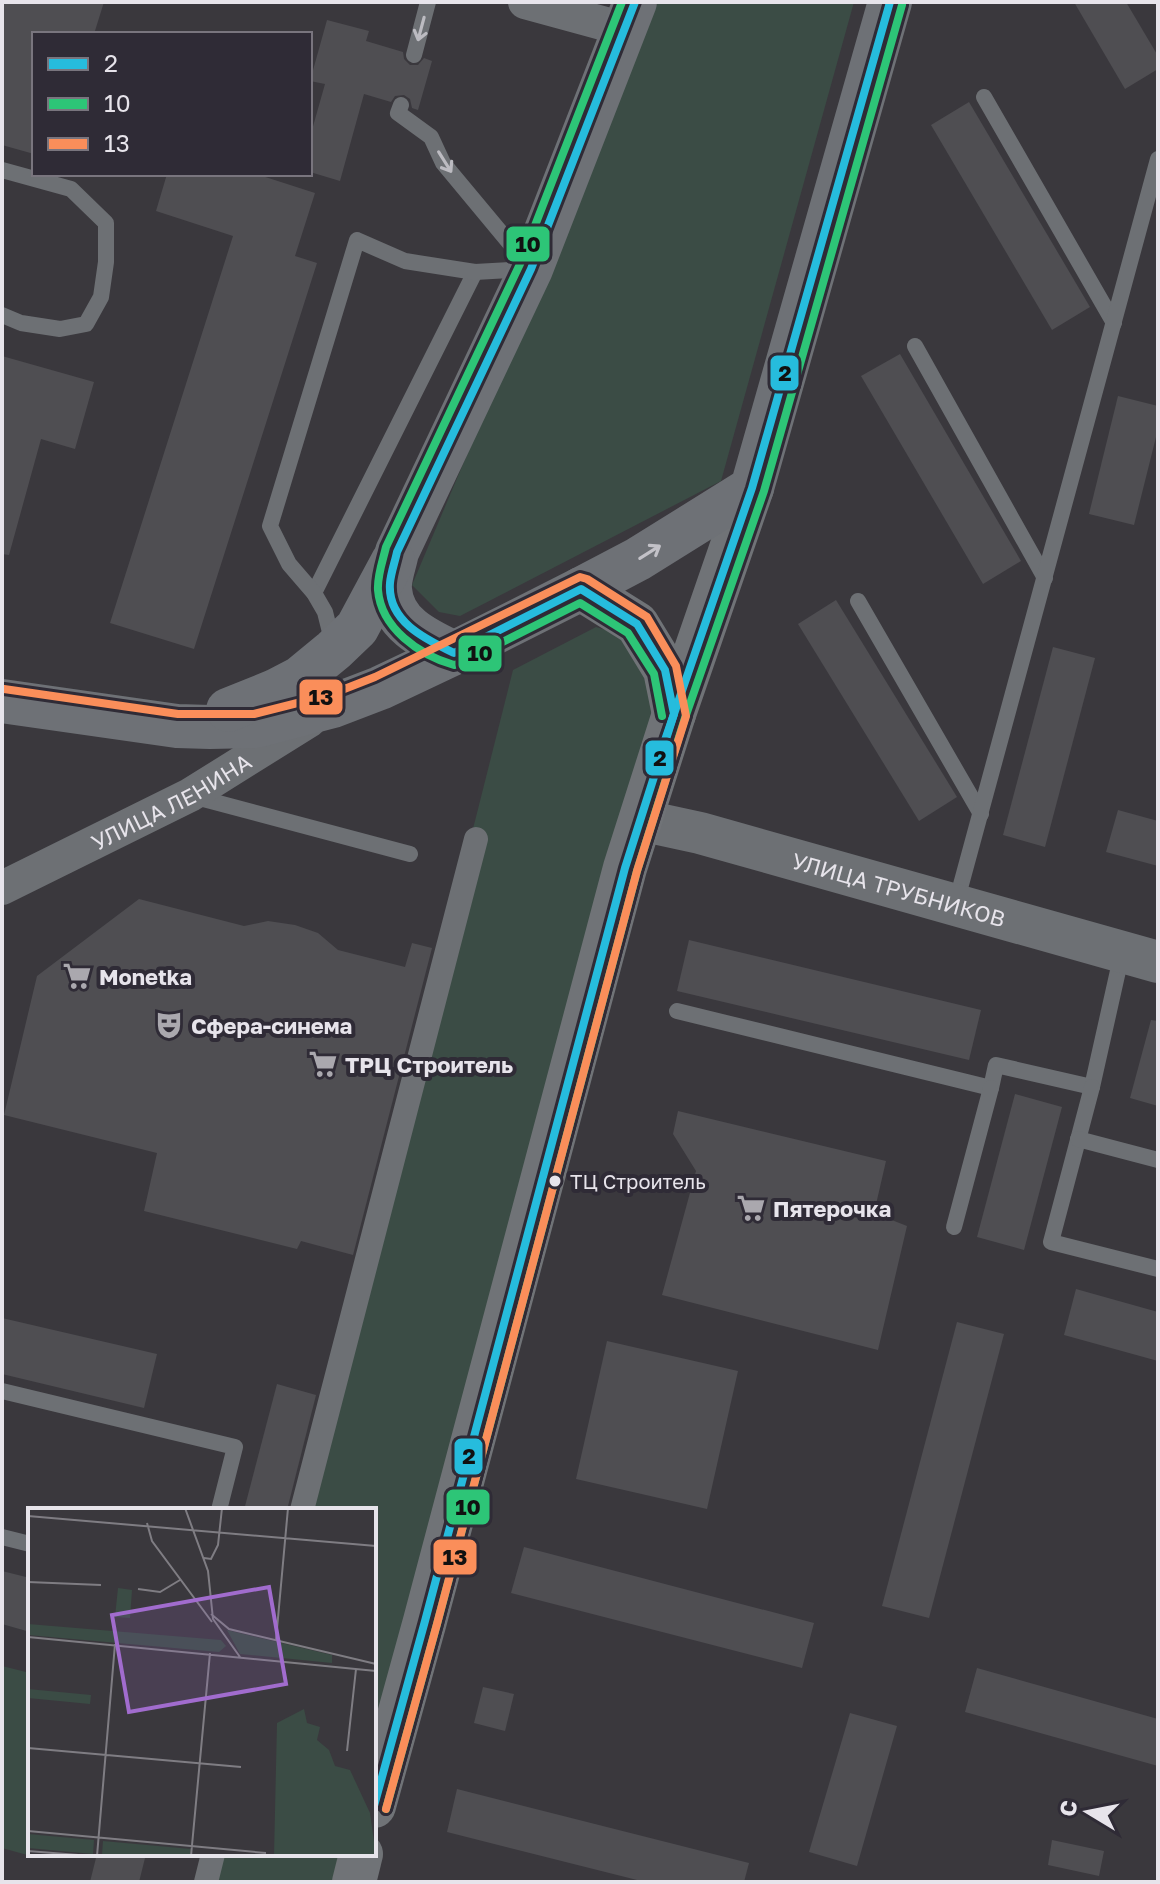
<svg xmlns="http://www.w3.org/2000/svg" width="1160" height="1884" font-family="'Golos Text',sans-serif">
  <rect width="100%" height="100%" fill="#3a383d"/>
  <g fill="#3b4c45">
    <path d="M658,2H854L721,481L460,616L439,612L412,585Z"/>
    <path d="M596,627L630,637L641,658L656,712L374,1756V1510H301L356,1256L475,821L513,670Z"/>
    <path d="M2,1666L30,1673L31,1856L2,1848Z"/>
    <path d="M209,1854H348L340,1882H202Z"/>
  </g>
  <g fill="#4f4e52">
    <path d="M2,2H104L94,34H34V154L2,145Z"/>
    <path d="M1074,2H1126L1158,56V69L1125,89Z"/>
    <path d="M327,20L369,31L366,41L403,52L404,59L410,65H418L424,58L432,61L418,110L412,108L410,99L404,95L395,96L391,102L364,94L340,181L310,172V137L325,84L310,81Z"/>
    <path d="M969,102L1090,307L1052,330L931,125Z"/>
    <path d="M167,174H256L315,193L295,256L317,263L194,649L110,623L233,236L156,211Z"/>
    <path d="M900,354L1021,561L983,584L861,376Z"/>
    <path d="M2,356L94,382L75,449L41,439L9,555L2,554Z"/>
    <path d="M1118,396L1158,406V429L1134,525L1089,514Z"/>
    <path d="M836,600L957,797L919,821L798,624Z"/>
    <path d="M1053,647L1095,658L1045,847L1003,835Z"/>
    <path d="M1118,810L1158,821V866L1106,852Z"/>
    <path d="M139,899L244,926L268,921L295,925L318,933L338,950L405,967L412,943L432,948L353,1255L301,1241L297,1249L144,1211L157,1153L4,1115L37,976Z"/>
    <path d="M689,940L981,1010L969,1060L677,991Z"/>
    <path d="M1151,1020L1158,1021V1106L1130,1098Z"/>
    <path d="M1015,1094L1062,1107L1024,1250L977,1237Z"/>
    <path d="M678,1111L886,1161L874,1213L907,1226L878,1350L662,1295L696,1171L673,1134Z"/>
    <path d="M1076,1289L1158,1312V1361L1064,1335Z"/>
    <path d="M2,1318L157,1354L144,1408L2,1374Z"/>
    <path d="M957,1322L1004,1334L929,1618L882,1606Z"/>
    <path d="M607,1341L738,1371L707,1509L576,1479Z"/>
    <path d="M277,1384L316,1395L287,1510H244Z"/>
    <path d="M524,1547L814,1623L802,1668L511,1593Z"/>
    <path d="M2,1571L30,1578V1632L2,1624Z"/>
    <path d="M977,1668L1158,1719V1766L965,1712Z"/>
    <path d="M483,1687L514,1694L505,1731L474,1723Z"/>
    <path d="M850,1713L897,1726L857,1866L809,1852Z"/>
    <path d="M457,1789L749,1863L744,1882H645L447,1832Z"/>
    <path d="M1052,1840L1104,1851L1099,1876L1048,1865Z"/>
    <path d="M97,1854H146L139,1882H90Z"/>
  </g>
  <g fill="none" stroke-linecap="round" stroke-linejoin="round">
    <g stroke="#6d7074" stroke-width="16">
      <path d="M414,55L428,2"/>
      <path d="M984,97L1114,323"/>
      <path d="M401,105L398,113L431,137L443,163L527,264"/>
      <path d="M2,170L71,189L106,223V262L101,297L86,324L60,329L21,323L2,315"/>
      <path d="M915,346L1045,578"/>
      <path d="M314,593L475,272"/>
      <path d="M858,601L981,814"/>
      <path d="M333,644L325,612L314,593L289,564L270,526L357,240L405,261L475,272L525,269"/>
      <path d="M192,796L410,854"/>
      <path d="M956,903L1158,159"/>
      <path d="M677,1011L991,1088L996,1065L1092,1087L1122,953"/>
      <path d="M1092,1087L1051,1242L1158,1269"/>
      <path d="M1078,1139L1158,1160"/>
      <path d="M954,1227L991,1088"/>
      <path d="M2,1391L235,1447L219,1510"/>
      <path d="M2,1537L30,1544"/>
    </g>
    <g stroke="#6d7074" stroke-width="24">
      <path d="M302,1510L476,839"/>
      <path d="M206,1882L213,1854"/>
    </g>
    <g stroke="#6d7074" stroke-width="34">
      <path d="M525,2L624,29"/>
      <path id="s1" d="M2,888L190,795L310,720"/>
    </g>
    <path stroke="#6d7074" stroke-width="42" id="s2" d="M640,820L700,833L1158,962"/>
    <g stroke="#707377" stroke-width="44">
      <path d="M581,589L637,624L665,670L674,714"/>
      <path d="M374,1806L425,1621L625,868L674,714L752,488"/>
      <path d="M354,1882L361,1854"/>
    </g>
    <g stroke="#6e7176" stroke-width="44">
      <path d="M454,653C427,640 392,625 390,589C389,578 395,563 397,552L531,269L635,2"/>
      <path d="M2,701L177,726L210,727L256,726L333,706L380,688L454,653L581,589L638,559L752,488L890,2"/>
      <path d="M228,710L275,691L300,678L334,650L357,628L393,561"/>
    </g>
    <defs>
      <g id="bus-1">
        <path d="M665,740L752,488L890,2"/>
        <path d="M374,1806L425,1621L625,868L674,714L665,670L637,624L581,589L454,653C425,639 387,621 390,583C391,572 395,562 397,552L531,269L635,2"/>
      </g>
      <g id="bus-2">
        <path d="M622,2L520,264L386,547C383,560 377,576 378,590C381,628 419,655 454,665L459,664L580,603L628,633L654,674L662,716"/>
        <path d="M386,1809L437,1624L637,871L685,718L764,491L902,5"/>
      </g>
      <path id="bus-3" d="M4,689L178,714H254L329,695L375,677L580,577L587,579L647,617L676,666L686,716L637,871L437,1624L386,1809"/>
    </defs>
    <use href="#bus-1" stroke="#2f2b36" stroke-width="14"/>
    <use href="#bus-2" stroke="#2f2b36" stroke-width="14"/>
    <use href="#bus-3" stroke="#2f2b36" stroke-width="14"/>
    <use href="#bus-1" stroke="#26bcdd" stroke-width="8"/>
    <use href="#bus-2" stroke="#2dc577" stroke-width="8"/>
    <use href="#bus-3" stroke="#fa8e5a" stroke-width="8"/>
  </g>
  <defs><path id="oneway-shaft" d="M-6 0H5M1.5-3L5.5 0L1.5 3" fill="none" stroke-width="1.6" stroke-linecap="round" stroke-linejoin="round" transform="scale(2)"/></defs>
  <g stroke="#bcbbc1">
    <use href="#oneway-shaft" transform="translate(421 29) rotate(105)"/>
    <use href="#oneway-shaft" transform="translate(445 162) rotate(58)"/>
  </g>
  <use stroke="#c3c2c8" href="#oneway-shaft" transform="translate(650 552) rotate(-32)"/>
  <defs>
    <symbol id="supermarket-bare" viewBox="-9 -9 18 18"><path d="M-6-5.5h2.5l.6 2H6L4.5 2H-2.5L-4.4-4H-6ZM-1.5 3.2a1.3 1.3 0 1 0 .1 0ZM3 3.2a1.3 1.3 0 1 0 .1 0Z" fill="#aaa8ae" stroke="#2f2b36" stroke-width="2.5" paint-order="stroke"/></symbol>
    <symbol id="theatre-bare" viewBox="-9 -9 18 18"><path d="M-5-5.5Q0-4 5-5.5V0Q5 5 0 6Q-5 5-5 0ZM-3.3-2.5H-1v1.5H-3.3ZM1-2.5H3.3v1.5H1ZM-2.8 1Q0 5.5 2.8 1Z" fill="#aaa8ae" stroke="#2f2b36" stroke-width="2.5" paint-order="stroke"/></symbol>
  </defs>
  <g fill-rule="evenodd">
    <use href="#supermarket-bare" x="57" y="956" width="40" height="40"/>
    <use href="#theatre-bare" x="149" y="1005" width="40" height="40"/>
    <use href="#supermarket-bare" x="303" y="1044" width="40" height="40"/>
    <use href="#supermarket-bare" x="731" y="1188" width="40" height="40"/>
  </g>
  <circle fill="#e7e4eb" stroke="#2f2b36" stroke-width="3" cx="555" cy="1181" r="7"/>
  <g text-anchor="middle" dominant-baseline="central" stroke-width="8" stroke-linejoin="round" paint-order="stroke">
    <g font-size="20" fill="#e7e4eb" stroke="#2f2b36" text-anchor="start">
      <text x="570" y="1181">ТЦ Строитель</text>
    </g>
    <g font-size="22" fill="#e7e4eb" stroke="#2f2b36">
      <text stroke="none"><textPath href="#s1" startOffset="190">УЛИЦА ЛЕНИНА</textPath></text>
      <text stroke="none"><textPath href="#s2" startOffset="268">УЛИЦА ТРУБНИКОВ</textPath></text>
    </g>
    <g font-size="22" font-weight="bold" fill="#e7e4eb" stroke="#2f2b36" text-anchor="start">
      <text x="99" y="976">Monetka</text>
      <text x="191" y="1025">Сфера-синема</text>
      <text x="345" y="1064">ТРЦ Строитель</text>
      <text x="773" y="1208">Пятерочка</text>
    </g>
  </g>
  <g transform="translate(28 1508)">
    <rect width="348" height="348" fill="#3a383d"/>
    <path d="M90,80L104,82L102,110L87,109ZM0,116L193,132L198,138L191,144L0,127ZM199,122L304,147V155L212,146ZM0,181L63,187L62,196L0,190ZM276,201L279,215L292,219L289,232L301,242L307,258L322,262L342,305L348,348H246L249,215ZM0,326L66,332L65,346L0,340ZM75,333L163,341L162,348L74,347Z" fill="#3b4c45"/>
    <path fill="none" stroke="#7f7d83" stroke-width="2" d="M157,0L180,63L185,111L212,149M0,8L348,38M119,15L124,33L184,114M176,50L183,51L190,37L194,0M0,74L73,77M110,81L132,84L152,72M183,106L201,121L348,156M0,129L348,163M248,132L260,0M0,240L213,259M319,243L328,161M0,323L238,345M0,343L63,348M69,348L87,136M163,348L182,145"/>
    <path fill="#a16cce" fill-opacity="0.15" stroke="#a16cce" stroke-width="4" d="M241,79L258,176L101,204L84,107Z"/>
    <rect width="348" height="348" fill="none" stroke="#e7e4eb" stroke-width="4"/>
  </g>
  <g stroke="#2f2b36" stroke-width="3">
    <rect x="505" y="225" width="46" height="38" rx="8" fill="#2dc577"/>
    <rect x="769" y="354" width="31" height="38" rx="8" fill="#26bcdd"/>
    <rect x="457" y="634" width="46" height="39" rx="8" fill="#2dc577"/>
    <rect x="298" y="678" width="46" height="38" rx="8" fill="#fa8e5a"/>
    <rect x="644" y="739" width="31" height="38" rx="8" fill="#26bcdd"/>
    <rect x="453" y="1437" width="31" height="39" rx="8" fill="#26bcdd"/>
    <rect x="445" y="1488" width="46" height="38" rx="8" fill="#2dc577"/>
    <rect x="432" y="1538" width="46" height="38" rx="8" fill="#fa8e5a"/>
  </g>
  <g font-size="22" text-anchor="middle" font-weight="bold" fill="#111">
    <text x="528" y="252">10</text>
    <text x="785" y="381">2</text>
    <text x="480" y="661">10</text>
    <text x="321" y="705">13</text>
    <text x="660" y="766">2</text>
    <text x="469" y="1464">2</text>
    <text x="468" y="1515">10</text>
    <text x="455" y="1565">13</text>
  </g>
  <rect width="1160" height="1884" fill="none" stroke="#e7e4eb" stroke-width="8"/>
  <rect x="32" y="32" width="280" height="144" fill="#2f2b36" stroke="#79757e" stroke-width="2"/>
  <rect x="48" y="58" width="40" height="12" fill="#26bcdd" stroke="#79757e" stroke-width="2"/>
  <text x="104" y="72" font-size="24" fill="#e7e4eb">2</text>
  <rect x="48" y="98" width="40" height="12" fill="#2dc577" stroke="#79757e" stroke-width="2"/>
  <text x="104" y="112" font-size="24" fill="#e7e4eb">10</text>
  <rect x="48" y="138" width="40" height="12" fill="#fa8e5a" stroke="#79757e" stroke-width="2"/>
  <text x="104" y="152" font-size="24" fill="#e7e4eb">13</text>
  <g transform="translate(1088 1812) rotate(280)" stroke="#2f2b36" stroke-width="6" paint-order="stroke">
  <path d="M0-6L14 30L0 20L-14 30Z" fill="#e7e4eb"/>
  <text y="-12" font-size="22" font-weight="bold" text-anchor="middle" fill="#e7e4eb">С</text>
  </g>
</svg>
